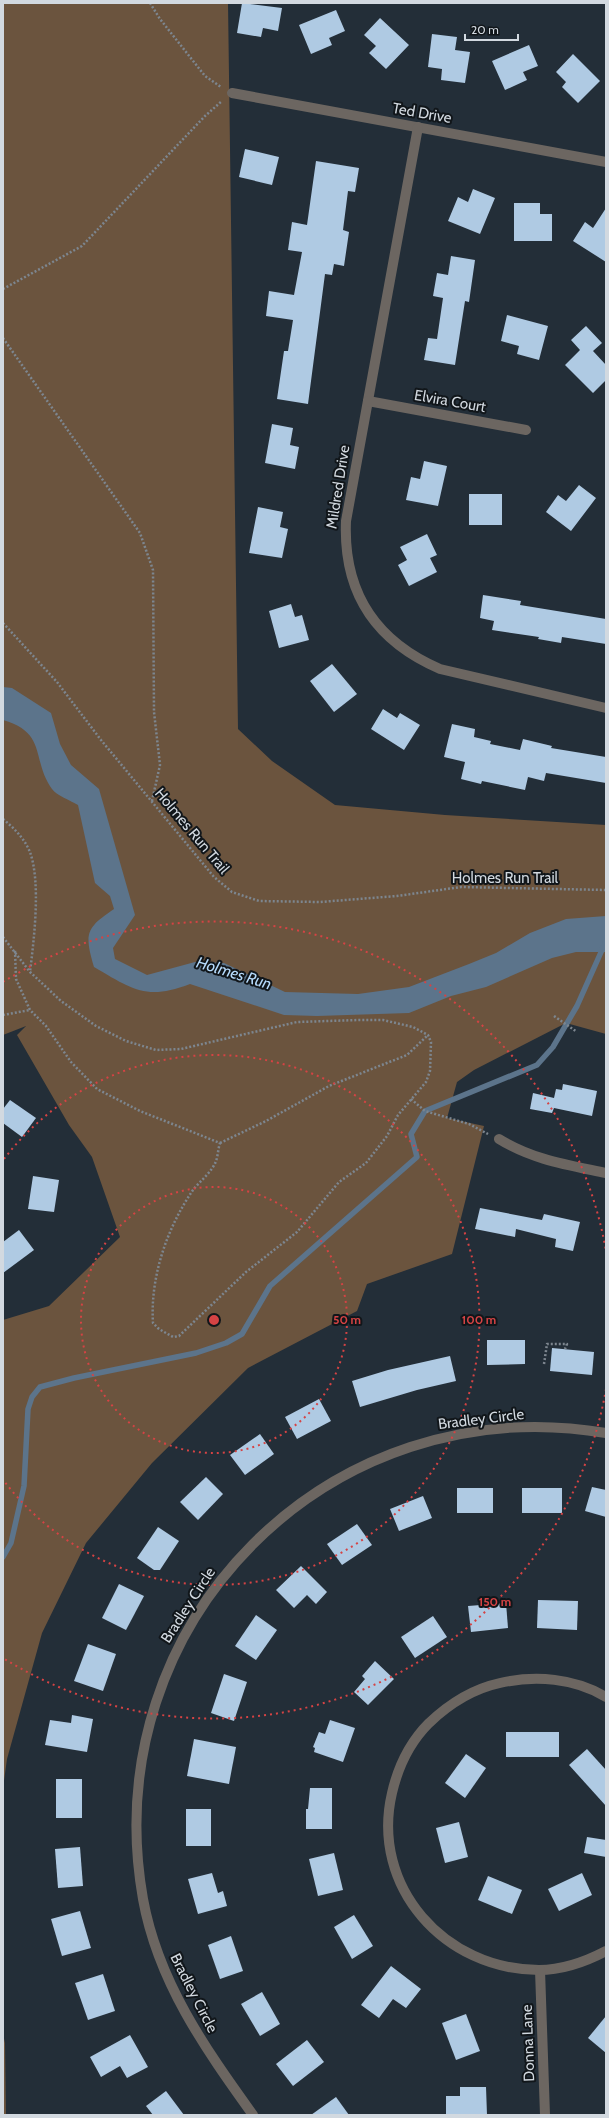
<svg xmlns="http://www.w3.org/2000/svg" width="609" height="2118" font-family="Cabin,sans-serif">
  <rect width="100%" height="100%" fill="#232e38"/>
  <g fill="#6b543e">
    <path d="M3,3H228L238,729L272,761L335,805L445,815L606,825V1034L566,1023L474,1070L457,1082L447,1118L484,1126L452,1254L367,1284L357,1311L248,1368L152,1463L86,1543L42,1633L7,1759L3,1788V1320L49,1306L120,1237L92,1157L69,1125L17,1035L26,1026L3,1035Z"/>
    <path d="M3,2034L5,2043L6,2115H3Z"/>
  </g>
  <path fill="#5c748b" d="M3,687L12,688L51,713L60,744L71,765L99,789L135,915L113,948L115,959L147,975L195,962L224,963L285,992L358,994L409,987L469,964L496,953L530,933L566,919L606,916V952H576L552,958L486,987L451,996L409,1013L317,1016L284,1015L190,984C146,1001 132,989 94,967C84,933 86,928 114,909L110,896L95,883L78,805C70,800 57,796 52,789C31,760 48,733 3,720Z"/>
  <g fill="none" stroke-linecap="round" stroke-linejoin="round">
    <path stroke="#5c748b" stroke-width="5.5" d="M3,1557L11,1543L24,1486L28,1409L32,1397L40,1387L74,1378L196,1353L226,1343L242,1334L270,1286L417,1157L411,1134L425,1111L537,1065L553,1047L577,1006L606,941"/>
  </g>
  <g fill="#afcae3">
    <path d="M242,3L282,8L278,31L263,28L261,37L237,33Z"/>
    <path d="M336,10L345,31L329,38L332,45L311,54L299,25Z"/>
    <path d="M380,18L409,45L386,69L369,53L376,46L364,35Z"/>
    <path d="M432,34L457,37L455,50L470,52L465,83L441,80L442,69L428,67Z"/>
    <path d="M529,45L538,66L523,72L527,80L505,90L492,61Z"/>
    <path d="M573,54L600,81L578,103L562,87L566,82L556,72Z"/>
    <path d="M245,149L279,157L272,185L239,177Z"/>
    <path d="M316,161L359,168L355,192L348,191L343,230L349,232L344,266L334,264L332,275L325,274L308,404L277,399L284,351H288L293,320L266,316L269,291L294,295L302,252L288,250L292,222L307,225Z"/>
    <path d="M473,189L495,198L480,234L448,221L458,197L468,202Z"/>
    <path d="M514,203H540V214H552V241H514Z"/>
    <path d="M606,208V262L573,241L585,222L593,228Z"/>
    <path d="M451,256L475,260L469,302L465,301L455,365L424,360L428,338L437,339L443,298L433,296L437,273L448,275Z"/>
    <path d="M507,315L548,326L539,360L517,354L519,346L501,341Z"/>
    <path d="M586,326L602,343L593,351L606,365V380L593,393L565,365L580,350L571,340Z"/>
    <path d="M272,424L293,428L290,445L299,447L295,469L265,463Z"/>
    <path d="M424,461L447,466L438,506L406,500L411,477L420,479Z"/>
    <path d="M579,485L596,498L571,531L546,512L558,495L566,501Z"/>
    <rect x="469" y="494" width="33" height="31"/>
    <path d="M258,507L283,512L280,527L288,529L282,558L249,553Z"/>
    <path d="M427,534L437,555L430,558L437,572L409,586L398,565L407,560L400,547Z"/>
    <path d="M483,595L521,601L520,605L606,619V644L562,637L561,643L538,639L539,637L492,630L494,621L480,618Z"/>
    <path d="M291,604L295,617L302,615L309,640L279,648L269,611Z"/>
    <path d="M332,664L357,694L334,712L310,681Z"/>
    <path d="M383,709L397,718L400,713L420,725L404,750L371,729Z"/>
    <path d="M452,724L475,729L474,737L491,741L490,744L520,750L523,739L552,746L551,748L606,757V783L546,773L544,781L528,777L525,790L482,781L481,784L461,779L465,762L444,757Z"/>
    <path d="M563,1084L597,1091L592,1116L554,1108L552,1113L530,1109L533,1093L554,1098L556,1089L562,1090Z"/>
    <path d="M10,1100L36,1118L22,1137L3,1123V1109Z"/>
    <path d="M33,1176L59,1180L54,1212L28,1209Z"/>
    <path d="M480,1208L542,1220L544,1214L580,1222L573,1251L555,1247L556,1239L516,1229L515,1237L475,1229Z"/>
    <path d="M19,1230L34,1250L3,1273V1242Z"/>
    <path d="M487,1340H525V1364L487,1365Z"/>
    <path d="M552,1348L594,1352L592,1375L550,1371Z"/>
    <path d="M450,1356L456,1381L417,1390L360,1407L352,1381L388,1370Z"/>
    <path d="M319,1399L331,1421L297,1439L285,1417Z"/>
    <path d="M260,1434L274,1454L245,1475L230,1455Z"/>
    <path d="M206,1477L223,1494L198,1520L180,1502Z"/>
    <path d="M592,1487L606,1490V1517L585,1511Z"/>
    <rect x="457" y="1488" width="36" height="25"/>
    <rect x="522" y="1488" width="40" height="25"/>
    <path d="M423,1496L432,1518L399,1531L390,1509Z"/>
    <path d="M357,1524L372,1545L342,1565L327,1544Z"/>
    <path d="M158,1527L179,1541L160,1570H154L137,1558Z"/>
    <path d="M301,1566L327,1592L316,1604L307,1595L294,1608L276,1590Z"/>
    <path d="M119,1584L144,1596L126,1630L102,1618Z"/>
    <path d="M538,1600L578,1601L577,1630L537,1628Z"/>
    <path d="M506,1603L508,1628L471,1632L468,1606Z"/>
    <path d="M256,1615L277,1630L256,1660L235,1646Z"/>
    <path d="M433,1616L447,1637L415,1658L401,1637Z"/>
    <path d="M88,1644L116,1654L103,1691L74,1681Z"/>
    <path d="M375,1661L394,1679L368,1705L354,1692L365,1679L362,1676Z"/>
    <path d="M224,1674L247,1682L234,1721L211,1713Z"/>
    <path d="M72,1715L93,1719L87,1752L45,1745L50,1720L71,1723Z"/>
    <path d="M330,1720L355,1728L343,1762L314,1752L315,1748L313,1747L319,1732L325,1734Z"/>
    <rect x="506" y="1732" width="53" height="25"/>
    <path d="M194,1739L236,1747L229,1784L187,1776Z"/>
    <path d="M587,1749L606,1770V1806L569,1765Z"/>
    <path d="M466,1754L486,1768L465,1798L445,1783Z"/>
    <rect x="56" y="1779" width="26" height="39"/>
    <path d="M310,1788H332V1829H306V1809H308Z"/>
    <rect x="186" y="1809" width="25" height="37"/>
    <path d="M459,1822L468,1857L445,1863L436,1828Z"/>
    <path d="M587,1837L606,1840V1857L584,1853Z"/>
    <path d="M80,1847L83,1886L58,1888L55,1849Z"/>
    <path d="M334,1853L343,1890L318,1896L309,1859Z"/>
    <path d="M212,1873L218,1893L223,1891L227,1906L198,1914L188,1879Z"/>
    <path d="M582,1873L592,1895L559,1911L548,1889Z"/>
    <path d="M488,1876L522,1890L512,1914L478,1900Z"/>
    <path d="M80,1911L91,1948L62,1956L51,1919Z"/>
    <path d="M354,1915L373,1946L352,1959L334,1927Z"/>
    <path d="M231,1936L243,1971L220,1979L208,1945Z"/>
    <path d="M391,1966L421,1989L406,2008L393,1999L379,2018L361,2005Z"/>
    <path d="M103,1974L115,2011L88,2020L75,1983Z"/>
    <path d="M262,1992L280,2024L260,2036L241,2004Z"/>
    <path d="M466,2014L480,2051L456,2060L442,2023Z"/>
    <path d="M606,2016V2053L588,2038Z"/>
    <path d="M130,2035L148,2067L127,2078L120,2066L101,2077L90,2057Z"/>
    <path d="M307,2040L324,2062L293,2086L276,2064Z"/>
    <path d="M460,2087H486L487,2115H446V2096H460Z"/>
    <path d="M166,2091L184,2115H153L146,2106Z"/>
    <path d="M336,2097L349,2115H311Z"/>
  </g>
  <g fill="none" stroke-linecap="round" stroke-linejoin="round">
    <g stroke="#7d868f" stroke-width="2.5" stroke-dasharray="2 2" stroke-linecap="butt">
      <path d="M150,3L160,19L205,76L221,87"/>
      <path d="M3,289L82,246L205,116L222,101"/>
      <path d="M3,338L140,533L153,570L154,712L160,765L152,801"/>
      <path d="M3,623L57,682L101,740L214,877L232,892L259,901L320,902L397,896L461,887L606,890"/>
      <path d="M3,819C14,828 24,838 30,852C41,883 34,939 30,972"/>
      <path d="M3,937L30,972L61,1001L96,1026L126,1041L156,1050L181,1049L297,1022L359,1020H383L413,1027L428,1035L431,1042L430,1071L426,1082L398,1115L387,1136L366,1163L339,1182L297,1232L246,1272L179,1336L173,1337L159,1329L153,1323C150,1277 167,1228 193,1190C200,1181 212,1172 216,1161C218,1156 218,1149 220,1143L140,1111L97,1089L71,1062L46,1026L30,1010L16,979L15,950"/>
      <path d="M3,1015L30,1010"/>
      <path d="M554,1016L577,1032"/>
      <path d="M411,1099L425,1111L469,1124L488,1134"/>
      <path d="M220,1143L266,1121L329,1086L407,1055L428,1035"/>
      <path d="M544,1364L547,1344H567L565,1349"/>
    </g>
    <g stroke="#6c6661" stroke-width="10">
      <path d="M232,93L606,162"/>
      <path d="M418,127L346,521C343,592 375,641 440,669L606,708"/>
      <path d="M368,401L526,430"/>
      <path d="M499,1139C533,1160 568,1165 606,1173"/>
      <path d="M606,1697C575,1678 535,1675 500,1683C472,1689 449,1704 429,1723C410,1742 398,1767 392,1793C370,1887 445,1970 539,1970C562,1970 585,1962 606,1951"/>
      <path d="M540,1970L545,2115"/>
      <path d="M253,2115C205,2048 158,1982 143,1899C94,1622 330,1386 606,1433"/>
    </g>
  </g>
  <g fill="none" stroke="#d54344" stroke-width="2" stroke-dasharray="2 4">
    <circle cx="214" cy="1320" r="133"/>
    <path d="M4 1159A265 265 0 1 1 4 1481"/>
    <path d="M606 1389A398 398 0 0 1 3 1658M3 982A398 398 0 0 1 606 1251"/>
  </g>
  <g text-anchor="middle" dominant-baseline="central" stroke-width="4" stroke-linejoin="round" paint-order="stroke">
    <g font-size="15" fill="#d2d9e0" stroke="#11161a">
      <text transform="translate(422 113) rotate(10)">Ted Drive</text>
      <text transform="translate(450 401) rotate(10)">Elvira Court</text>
      <text transform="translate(338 487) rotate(-81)">Mildred Drive</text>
      <text transform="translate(192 831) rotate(50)">Holmes Run Trail</text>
      <text x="505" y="878">Holmes Run Trail</text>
      <text transform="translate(481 1419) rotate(-7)">Bradley Circle</text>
      <text transform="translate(188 1605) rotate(-57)">Bradley Circle</text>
      <text transform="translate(194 1993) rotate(63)">Bradley Circle</text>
      <text transform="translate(528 2043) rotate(-92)">Donna Lane</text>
    </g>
    <g font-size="16" font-style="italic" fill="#b6dbfc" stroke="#11161a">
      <text transform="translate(234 973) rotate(17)">Holmes Run</text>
    </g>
  </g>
  <circle cx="214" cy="1320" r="6" fill="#d54344" stroke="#11161a" stroke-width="2"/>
  <g font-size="12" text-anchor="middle" font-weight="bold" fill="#d54344" stroke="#11161a" stroke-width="4" stroke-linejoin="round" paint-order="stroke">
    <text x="347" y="1324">50 m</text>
    <text x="479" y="1324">100 m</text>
    <text x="495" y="1606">150 m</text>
  </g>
  <rect width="609" height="2118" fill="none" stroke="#d2d9e0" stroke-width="8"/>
  <path d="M465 34v6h53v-6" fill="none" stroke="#d2d9e0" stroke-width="2"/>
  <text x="471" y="34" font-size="12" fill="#d2d9e0" stroke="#11161a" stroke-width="3" paint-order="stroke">20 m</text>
</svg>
